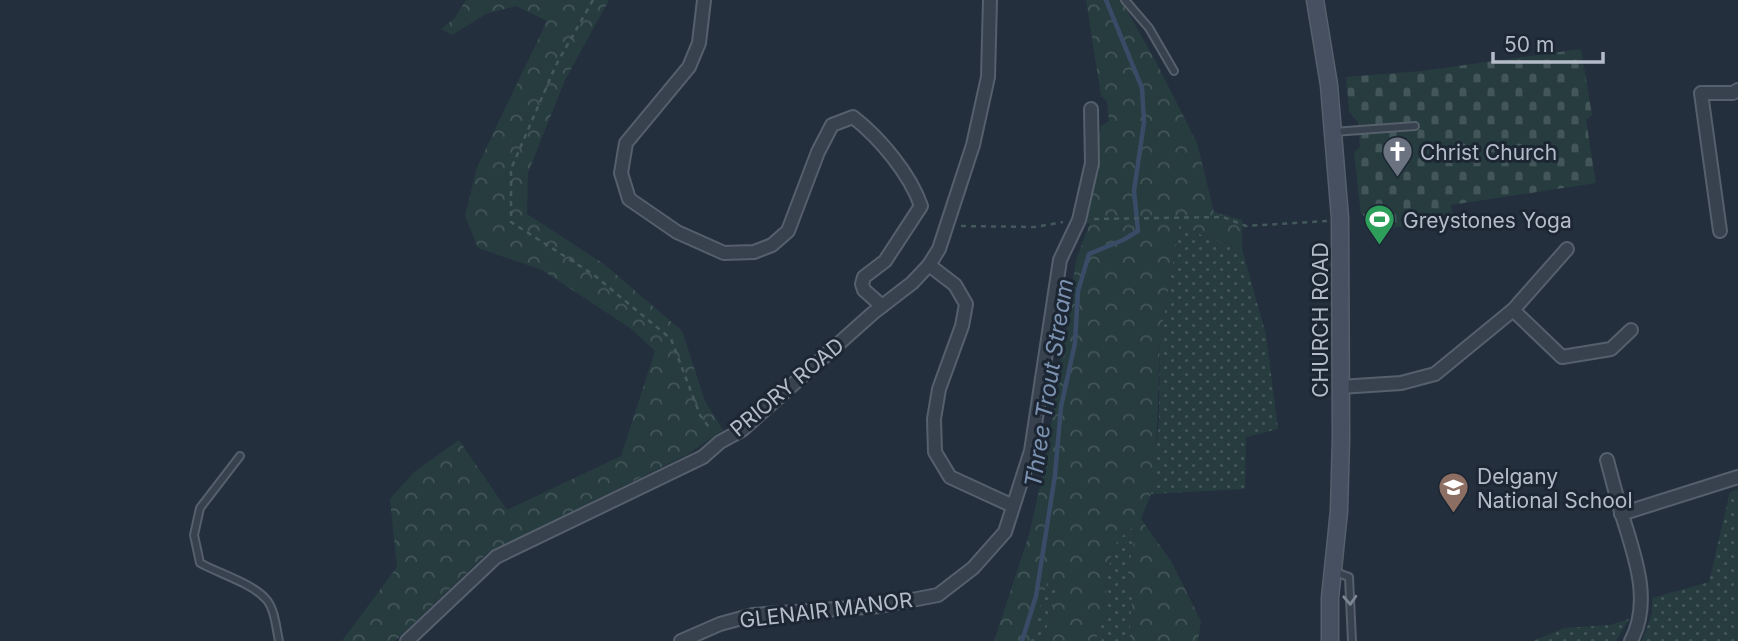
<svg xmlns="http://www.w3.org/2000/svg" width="1738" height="641" font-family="Inter,sans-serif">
  <defs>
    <pattern id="grass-dots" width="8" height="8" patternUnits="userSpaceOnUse" patternTransform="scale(1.75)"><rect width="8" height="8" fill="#263c3f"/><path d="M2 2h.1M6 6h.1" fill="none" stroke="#435659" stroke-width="1.8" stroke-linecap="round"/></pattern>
    <pattern id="forest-crowns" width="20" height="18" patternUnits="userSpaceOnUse" patternTransform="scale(1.75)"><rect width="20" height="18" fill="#263c3f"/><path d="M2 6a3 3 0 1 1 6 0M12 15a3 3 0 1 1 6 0" fill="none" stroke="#435659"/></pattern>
    <pattern id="cemetery-stones" width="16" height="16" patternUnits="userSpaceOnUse" patternTransform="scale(1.75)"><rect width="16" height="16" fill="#263c3f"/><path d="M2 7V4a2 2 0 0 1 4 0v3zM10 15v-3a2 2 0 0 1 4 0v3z" fill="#435659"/></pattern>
  </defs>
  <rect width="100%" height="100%" fill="#242f3e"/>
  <g fill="url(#grass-dots)">
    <path d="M1180,222L1205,237L1242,249L1266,335L1278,429L1246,437L1245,489L1151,494L1159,422L1160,338Z"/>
    <path d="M1738,489V641H1642L1652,613V598L1709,582L1730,492Z"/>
    <path d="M1132,528L1135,535L1127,578L1132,596L1130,635L1128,641H1094C1112,615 1101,573 1116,543C1119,538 1127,532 1132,528Z"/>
    <path d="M1056,578L1059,587L1043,641H1030L1048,579Z"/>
    <path d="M1629,619L1616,641H1533L1564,628L1610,625Z"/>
  </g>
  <g fill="url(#forest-crowns)">
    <path d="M466,0H609L565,80L528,173L527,214L604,264L682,331L705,401L723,430L688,454L486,554L395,641H342L397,567L390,499L414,472L459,440L507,510L621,456L655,351L630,328L542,270L478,248L465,216L477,167L547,21L516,6L486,14L452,35L441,29L454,19Z"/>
    <path d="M1086,0H1121L1154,58L1197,143L1214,212L1242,220V249L1205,237L1180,222L1160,338L1156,458L1151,494L1141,519L1171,561L1201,621L1198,641H1128L1130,635L1132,596L1127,578L1135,535L1132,528C1127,532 1119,538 1116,544C1101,573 1112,616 1094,641H1043L1059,587L1055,578L1048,579L1030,641H994L1029,535L1045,464L1076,260L1090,223H1082L1101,126L1109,121L1107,101L1101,96Z"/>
  </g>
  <path fill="url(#cemetery-stones)" d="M1581,49L1592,115L1586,120L1596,183L1451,205L1453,218L1386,229L1361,214L1354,153L1360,147L1358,122L1349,111L1346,77L1422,71Z"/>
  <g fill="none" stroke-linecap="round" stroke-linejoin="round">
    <path stroke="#394c67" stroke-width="4.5" d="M1022,641L1036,596L1055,475L1061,407L1075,343L1078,291L1089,254L1123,240L1138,231L1134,191L1144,122L1142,88L1106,0"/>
    <defs>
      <g id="lane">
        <path d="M1125,0L1149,28L1174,71"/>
        <path d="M1333,132L1415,126"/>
        <path d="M240,456L200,508L194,535L200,563C218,573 251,583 265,598C275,608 276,628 279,641"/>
        <path d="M1335,572L1349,577L1352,641"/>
      </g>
      <g id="street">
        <path d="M704,0L699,43L689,67L626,143L621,173L629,199L677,232L724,253L754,252L772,245L788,231L818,152L832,125L853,117C880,138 910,174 921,206L885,261L864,277L862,284L864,290L882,306"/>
        <path d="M1720,231L1701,93H1733L1738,90"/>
        <path d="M929,265L955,285L966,304L962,326L939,389L934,419L935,452L950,477L1013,506"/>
        <path d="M1513,310L1562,357L1611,349L1631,330"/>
        <path d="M1340,387L1401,383L1435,374L1513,310L1567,249"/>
        <path d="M1607,460C1612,479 1617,499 1623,518C1635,557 1652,602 1631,641"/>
        <path d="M1621,514L1738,477"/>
        <path d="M407,641L496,557L703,457L720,442L742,430L873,313L912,283L929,265L939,249L973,145L988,77L990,0"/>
        <path d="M681,641L720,624L753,615L880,606L938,595L973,568L1005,532L1031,451L1060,260L1079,220L1092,163L1091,109"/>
      </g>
      <path id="secondary" d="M1315,0L1329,85L1340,218L1341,438L1339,511L1330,598V641"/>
    </defs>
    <use href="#lane" stroke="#565f6c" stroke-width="10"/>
    <use href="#street" stroke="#565f6c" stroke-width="16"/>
    <use href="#secondary" stroke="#565f6c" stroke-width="19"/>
    <g stroke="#44595c" stroke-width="2.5" stroke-dasharray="5 5" stroke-linecap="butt">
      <path d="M593,0L556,65L511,169V222L594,275L671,339L700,415L711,430"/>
      <path d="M1094,219L1223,217L1246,226L1327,221"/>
      <path d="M961,226L1035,227L1063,222"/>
    </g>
    <use href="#lane" stroke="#38414e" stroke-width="6"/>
    <use href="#street" stroke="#38414e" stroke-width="12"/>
    <use href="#secondary" stroke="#465061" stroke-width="16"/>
  </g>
  <defs><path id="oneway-chevron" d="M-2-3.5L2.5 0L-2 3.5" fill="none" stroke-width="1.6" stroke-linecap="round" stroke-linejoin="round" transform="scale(1.75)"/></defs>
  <use stroke="#7c8592" href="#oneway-chevron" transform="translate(1350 600) rotate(87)"/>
  <defs>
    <symbol id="church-pin" viewBox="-11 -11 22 30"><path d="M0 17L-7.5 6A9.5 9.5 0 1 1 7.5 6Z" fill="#6b7280" stroke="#1d2633"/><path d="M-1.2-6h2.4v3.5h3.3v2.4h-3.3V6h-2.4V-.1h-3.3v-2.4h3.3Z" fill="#fff"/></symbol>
    <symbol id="stadium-pin" viewBox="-11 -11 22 30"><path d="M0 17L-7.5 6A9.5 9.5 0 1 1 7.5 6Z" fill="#2e9e5b" stroke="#1d2633"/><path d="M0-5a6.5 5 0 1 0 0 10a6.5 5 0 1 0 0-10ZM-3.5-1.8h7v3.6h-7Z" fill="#fff"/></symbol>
    <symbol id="school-pin" viewBox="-11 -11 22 30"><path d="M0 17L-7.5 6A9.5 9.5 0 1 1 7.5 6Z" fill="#8d6e63" stroke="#1d2633"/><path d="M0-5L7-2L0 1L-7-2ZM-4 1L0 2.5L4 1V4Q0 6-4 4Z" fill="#fff"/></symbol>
  </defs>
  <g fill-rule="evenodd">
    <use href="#church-pin" x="1380" y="134" width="35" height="47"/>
    <use href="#stadium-pin" x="1362" y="202" width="35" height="47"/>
    <use href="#school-pin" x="1436" y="470" width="35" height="47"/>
  </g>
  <g text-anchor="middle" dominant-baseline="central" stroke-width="6" stroke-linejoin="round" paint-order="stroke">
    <g font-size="21" fill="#b4bcc9" stroke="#1d2633" text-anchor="start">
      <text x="1420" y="152">Christ Church</text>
      <text x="1403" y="220">Greystones Yoga</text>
      <text x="1477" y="476">Delgany<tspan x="1477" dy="24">National School</tspan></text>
    </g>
    <g font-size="21" fill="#b4bcc9" stroke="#1d2633">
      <text transform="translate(1320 320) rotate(-90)">CHURCH ROAD</text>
      <text transform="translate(787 387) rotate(-40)">PRIORY ROAD</text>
      <text transform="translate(826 610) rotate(-7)">GLENAIR MANOR</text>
    </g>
    <g font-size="23" font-style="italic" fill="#7c92b1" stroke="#1d2633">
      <text transform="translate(1049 383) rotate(-81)">Three Trout Stream</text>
    </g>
  </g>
  <path d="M1493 52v10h110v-10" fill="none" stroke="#b4bcc9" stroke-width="3.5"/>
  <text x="1504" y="52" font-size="21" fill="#b4bcc9" stroke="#1d2633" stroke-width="5" paint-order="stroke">50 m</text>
</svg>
